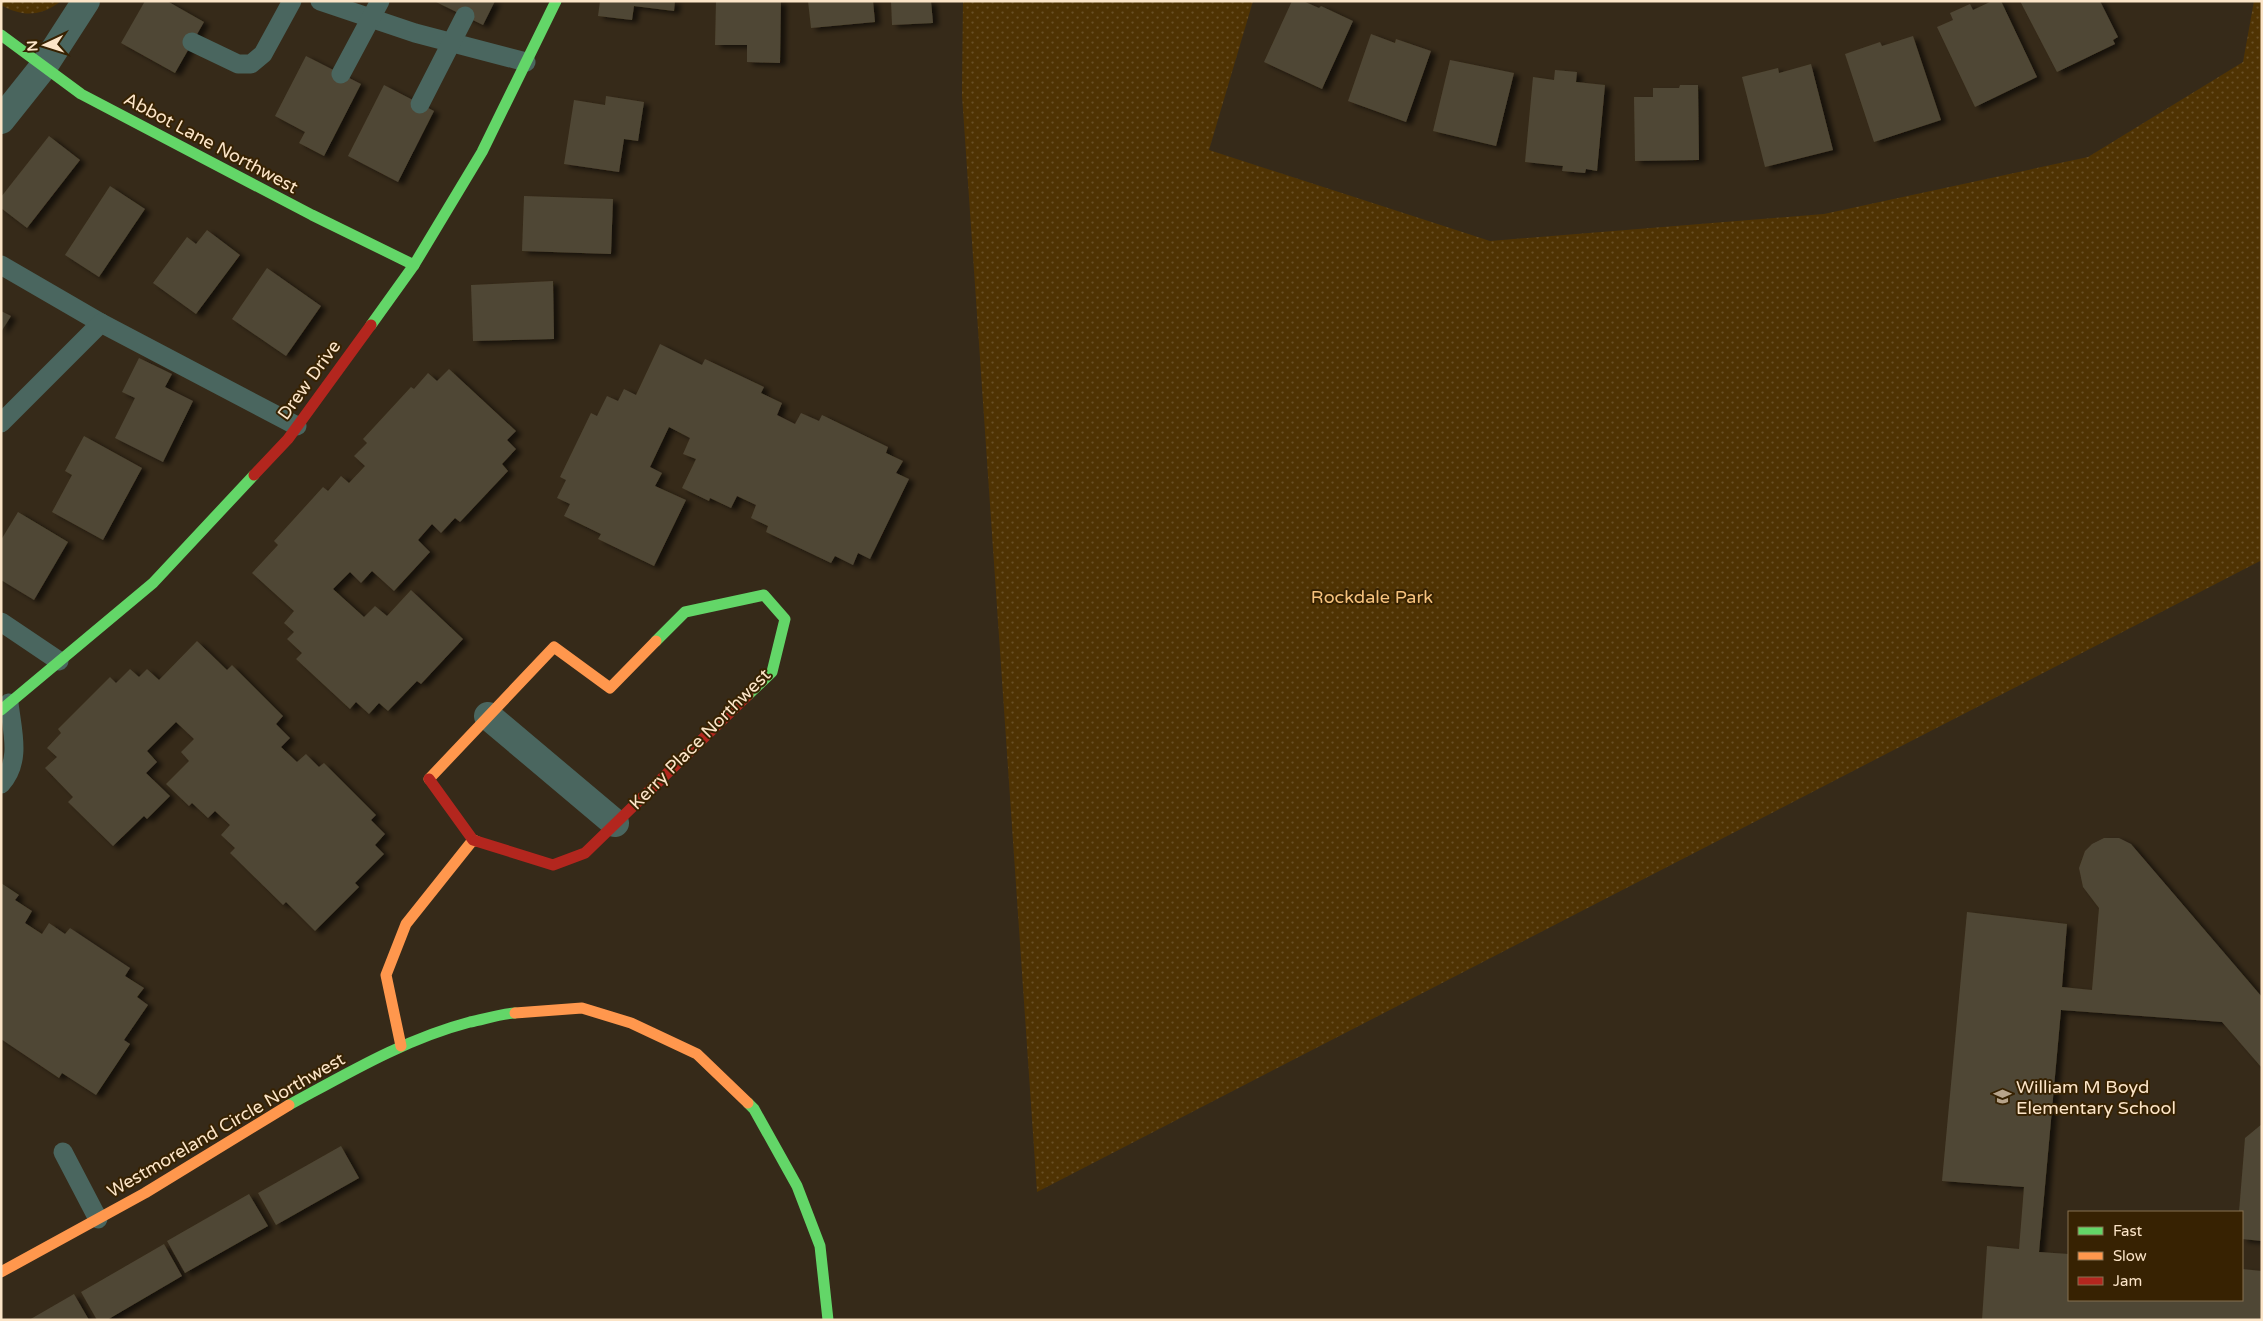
<svg xmlns="http://www.w3.org/2000/svg" width="2263" height="1321" font-family="'Varela Round',sans-serif">
  <defs>
    <pattern id="park-dots" width="8" height="8" patternUnits="userSpaceOnUse" patternTransform="scale(1.25)"><rect width="8" height="8" fill="#4f3303"/><path d="M2 2h.1M6 6h.1" fill="none" stroke="#695026" stroke-width="1.8" stroke-linecap="round"/></pattern>
    <filter id="shadow"><feDropShadow dx="5.5" dy="3" stdDeviation="2.5" flood-color="#0009"/></filter>
  </defs>
  <rect width="100%" height="100%" fill="#362a19"/>
  <g fill="url(#park-dots)">
    <path d="M1,1H61C41,17 22,17 1,5Z"/>
    <path d="M963,1H1253L1209,150L1490,241L1824,214L2088,157L2243,62L2254,1H2262V560L1037,1192L962,95Z"/>
  </g>
  <g fill="#504734" filter="url(#shadow)">
    <path d="M145,1H167L204,22L175,73L121,43Z"/>
    <path d="M434,1H495L483,25Z"/>
    <path d="M600,1H675L674,11L634,6L632,20L598,16Z"/>
    <path d="M716,1H781L780,63L747,62V45H715Z"/>
    <path d="M808,1H873L875,22L811,28Z"/>
    <path d="M891,1H931L933,23L892,25Z"/>
    <path d="M1292,1H1303L1319,8L1321,6L1353,21L1322,89L1264,62Z"/>
    <path d="M1992,1H2001L2037,77L1975,107L1937,27L1953,20L1950,13L1970,4L1973,10Z"/>
    <path d="M2020,1H2100L2118,37L2113,40L2115,44L2057,72Z"/>
    <path d="M1371,34L1395,43L1396,39L1431,51L1406,122L1348,101Z"/>
    <path d="M1913,36L1941,120L1874,142L1845,54L1880,42L1882,46Z"/>
    <path d="M306,56L361,84L324,156L299,143L305,132L275,116Z"/>
    <path d="M1450,60L1514,73L1496,146L1433,131Z"/>
    <path d="M1811,64L1833,150L1765,167L1742,77L1778,68L1779,73Z"/>
    <path d="M1555,70L1577,72L1576,82L1605,85L1597,171L1586,169L1585,173L1562,171L1563,166L1525,162L1533,77L1554,80Z"/>
    <path d="M384,85L434,111L398,182L348,156Z"/>
    <path d="M1680,85H1698L1699,160L1635,161L1634,97H1653V88H1679Z"/>
    <path d="M606,96L644,102L638,141L624,139L619,172L564,164L574,100L605,105Z"/>
    <path d="M49,136L80,160L27,228L1,208V197Z"/>
    <path d="M110,186L145,209L99,277L65,255Z"/>
    <path d="M524,196L613,199L611,254L522,251Z"/>
    <path d="M207,230L240,255L196,314L153,283L187,237L196,244Z"/>
    <path d="M267,268L321,306L286,356L232,319Z"/>
    <path d="M553,281L554,339L473,341L471,285Z"/>
    <path d="M1,311L11,316L1,332Z"/>
    <path d="M660,344L702,365L705,359L764,387L761,393L782,403L777,415L795,424L801,413L819,421L822,415L888,447L886,453L903,461L896,473L909,479L870,559L858,553L853,565L835,556L831,563L766,532L768,526L751,518L756,505L737,496L731,508L710,498L709,501L682,488L696,459L683,454L690,438L669,427L650,467L662,473L655,486L686,500L654,566L598,539L601,534L564,516L570,504L557,498L566,480L560,477L591,413L597,416L607,396L618,401L624,389L636,395Z"/>
    <path d="M139,358L172,374L165,387L193,401L163,462L115,438L135,398L122,392Z"/>
    <path d="M449,369L516,431L507,440L516,449L502,464L508,471L460,522L455,518L441,533L432,524L418,540L430,552L394,591L372,571L361,583L350,572L333,589L364,617L375,606L387,616L411,590L463,639L421,684L417,681L388,711L379,703L369,714L356,702L350,709L296,659L302,653L287,639L294,632L284,623L294,611L252,573L278,545L274,541L323,487L328,491L341,476L349,483L365,466L354,456L367,443L363,439L411,387L414,389L428,373L437,381Z"/>
    <path d="M84,436L142,468L103,540L52,512L72,475L65,471Z"/>
    <path d="M18,512L68,542L34,600L1,580V540Z"/>
    <path d="M197,641L227,670L232,665L283,716L276,724L290,738L281,747L297,762L306,754L319,767L324,763L376,815L371,820L385,834L375,845L384,854L355,883L359,887L315,931L286,902L283,905L230,853L235,848L221,835L230,825L215,811L208,818L192,803L189,806L166,784L189,761L181,752L194,739L176,722L147,751L157,762L146,773L170,796L147,819L144,816L113,846L68,802L73,797L45,768L57,757L47,748L61,733L58,729L110,677L116,683L130,669L139,677L147,669L159,680Z"/>
    <path d="M2104,838H2119L2131,844L2262,997V1068L2222,1022L2061,1010L2039,1252L2069,1254V1300H2242V1269L2262,1271V1320H1982L1987,1246L2019,1249L2024,1187L1942,1181L1967,912L2067,924L2062,987L2092,990L2099,908L2083,887L2079,868L2085,851L2092,844Z"/>
    <path d="M1,883L19,895L15,900L32,911L25,923L42,934L49,923L65,934L70,928L130,968L125,976L144,988L137,997L148,1005L124,1040L130,1044L96,1095L62,1073L59,1078L1,1039Z"/>
    <path d="M2262,1124V1241L2242,1239V1212H2239L2245,1138Z"/>
    <path d="M341,1146L359,1178L276,1225L258,1193Z"/>
    <path d="M249,1194L268,1226L185,1273L167,1241Z"/>
    <path d="M164,1244L182,1276L107,1320H97L81,1292Z"/>
    <path d="M74,1294L89,1320H29Z"/>
  </g>
  <g fill="none" stroke-linecap="round" stroke-linejoin="round">
    <g stroke="#4a665f" stroke-width="19">
      <path d="M320,1L415,33L526,62"/>
      <path d="M192,42L238,64H251L263,54L292,1"/>
      <path d="M341,74L380,1"/>
      <path d="M420,104L465,16"/>
      <path d="M1,265L101,323"/>
      <path d="M1,423L101,323L297,426"/>
      <path d="M1,622L59,661"/>
      <path d="M1,784C22,761 12,731 9,703"/>
      <path d="M63,1152L98,1219"/>
    </g>
    <g stroke="#4a665f" stroke-width="28">
      <path d="M1,120L44,66L86,1"/>
      <path d="M488,716L615,823"/>
    </g>
    <g stroke="#63d668" stroke-width="11">
      <path d="M1,35L81,94L312,215L414,265"/>
      <path d="M371,325L414,265L482,152L556,1"/>
      <path d="M656,641L685,612L764,595L785,619L772,672L748,695"/>
      <path d="M1,710L153,583L254,475"/>
      <path d="M748,1103L754,1109L797,1186L820,1246L828,1320"/>
      <path d="M289,1105C348,1073 405,1039 470,1022C485,1019 500,1014 515,1013"/>
    </g>
    <g stroke="#ff974d" stroke-width="11">
      <path d="M429,779L554,647L610,688L656,641"/>
      <path d="M515,1013L582,1008L631,1023L697,1054L748,1103"/>
      <path d="M401,1046L386,975L406,924L473,840L476,841"/>
      <path d="M1,1272L145,1193L289,1105"/>
    </g>
    <g stroke="#b3261e" stroke-width="11">
      <path d="M254,475L288,439L371,325"/>
      <path d="M429,779L473,840"/>
      <path d="M476,841L553,865L585,853L748,695"/>
    </g>
  </g>
  <defs>
    <symbol id="school-bare" viewBox="-9 -9 18 18"><path d="M0-5L7-2L0 1L-7-2ZM-4 1L0 2.5L4 1V4Q0 6-4 4Z" fill="#b7a48b" stroke="#372202" stroke-width="2.5" paint-order="stroke"/></symbol>
  </defs>
  <g fill-rule="evenodd">
    <use href="#school-bare" x="1990" y="1084" width="25" height="25"/>
  </g>
  <g text-anchor="middle" dominant-baseline="central" stroke-width="4" stroke-linejoin="round" paint-order="stroke">
    <g font-size="18" fill="#fce5c8" stroke="#372202">
      <text transform="translate(211 143) rotate(28)">Abbot Lane Northwest</text>
      <text transform="translate(309 380) rotate(-54)">Drew Drive</text>
      <text transform="translate(700 739) rotate(-45)">Kerry Place Northwest</text>
      <text transform="translate(226 1125) rotate(-30)">Westmoreland Circle Northwest</text>
    </g>
    <g font-size="18" fill="#f7c37e" stroke="#372202">
      <text x="1372" y="597">Rockdale Park</text>
    </g>
    <g font-size="18" fill="#fce5c8" stroke="#372202" text-anchor="start">
      <text x="2016" y="1087">William M Boyd<tspan x="2016" dy="21">Elementary School</tspan></text>
    </g>
  </g>
  <rect width="2263" height="1321" fill="none" stroke="#fce5c8" stroke-width="5"/>
  <rect x="2068" y="1211" width="175" height="90" fill="#372202" stroke="#867051"/>
  <rect x="2078" y="1227" width="25" height="8" fill="#63d668" stroke="#867051"/>
  <text x="2113" y="1236" font-size="15" fill="#fce5c8">Fast</text>
  <rect x="2078" y="1252" width="25" height="8" fill="#ff974d" stroke="#867051"/>
  <text x="2113" y="1261" font-size="15" fill="#fce5c8">Slow</text>
  <rect x="2078" y="1277" width="25" height="8" fill="#b3261e" stroke="#867051"/>
  <text x="2113" y="1286" font-size="15" fill="#fce5c8">Jam</text>
  <g transform="translate(45 45) rotate(266)" stroke="#372202" stroke-width="4" paint-order="stroke">
  <path d="M0-4L9 19L0 12L-9 19Z" fill="#fce5c8"/>
  <text y="-8" font-size="14" font-weight="bold" text-anchor="middle" fill="#fce5c8">N</text>
  </g>
</svg>
